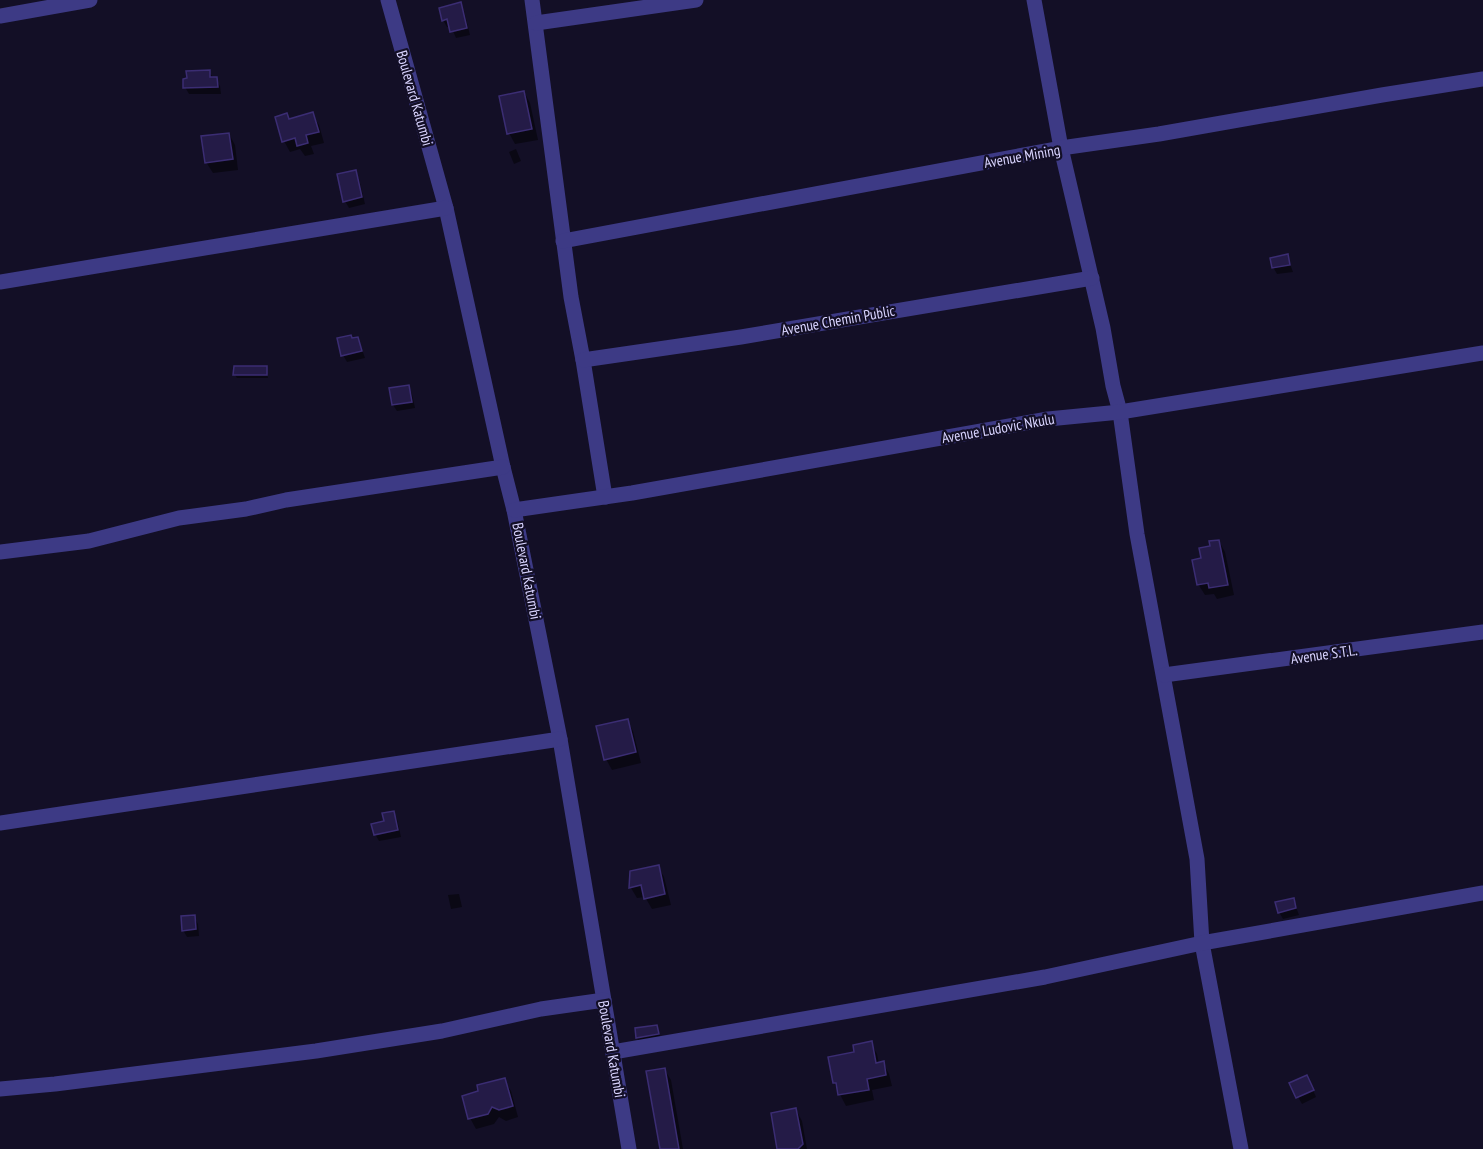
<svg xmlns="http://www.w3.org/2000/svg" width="1483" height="1149" font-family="'PT Sans Narrow',sans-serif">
  <rect width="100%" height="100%" fill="#130f26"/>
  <g fill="#0007">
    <path d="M460,4L464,11L470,35L456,38L451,26L447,27L443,20Z"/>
    <path d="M209,72L220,86L221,94H189L185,87Z"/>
    <path d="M524,92L530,103L538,140L515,144L509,133Z"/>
    <path d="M312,114L319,125L324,143L311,146L314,154L305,156L300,149L290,152L284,141L290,120Z"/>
    <path d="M229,134L235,145L238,170L213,173L206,162Z"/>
    <path d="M516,149L521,161L514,164L509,152Z"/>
    <path d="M355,172L359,179L365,204L349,208L345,201Z"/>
    <path d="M1287,256L1293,272L1277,274L1273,267Z"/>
    <path d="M358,338L365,358L347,362L343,355L352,340Z"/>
    <path d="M266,368L268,378H237L235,375Z"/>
    <path d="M408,387L412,394L415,408L397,411L393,405Z"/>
    <path d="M1219,541L1225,552L1234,595L1217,599L1214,594L1205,595L1198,584L1203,559Z"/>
    <path d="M627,720L633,731L641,763L612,770L606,759Z"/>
    <path d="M393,813L397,819L401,837L379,841L375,834Z"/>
    <path d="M658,866L664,877L671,905L652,909L645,897L637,898L631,888Z"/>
    <path d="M459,894L462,907L451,909L448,895Z"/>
    <path d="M1293,899L1299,915L1283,919L1279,912Z"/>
    <path d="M194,917L198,924L199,936L187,937L183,930Z"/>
    <path d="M657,1026L662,1041L641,1045L637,1038Z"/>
    <path d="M871,1043L877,1054L879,1064L883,1063L889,1074L892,1086L872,1090L874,1100L846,1106L834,1083L856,1053Z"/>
    <path d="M664,1069L671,1080L683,1149H661Z"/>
    <path d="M504,1080L511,1091L518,1117L506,1121L499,1117L494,1124L476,1129L470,1118L480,1092Z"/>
    <path d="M1310,1083L1316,1097L1302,1104L1298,1097Z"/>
    <path d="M796,1110L802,1121L807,1149H779Z"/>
  </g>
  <g fill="#241b47" stroke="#3b2d73" stroke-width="1.5">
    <path d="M461,2L467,28L450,32L447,19L442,21L439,8Z"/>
    <path d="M210,70V77H217L218,87L183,88V79L187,78L186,71Z"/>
    <path d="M524,91L532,129L507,134L499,96Z"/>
    <path d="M313,112L319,132L306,135L308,143L297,146L295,138L282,142L275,117L287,113L289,119Z"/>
    <path d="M229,133L233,159L205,163L201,136Z"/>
    <path d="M356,170L362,197L343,202L337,174Z"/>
    <path d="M1288,254L1290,265L1272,268L1270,258Z"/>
    <path d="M351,335L352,338L358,337L362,351L341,356L337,338Z"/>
    <path d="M234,366H267V375H233Z"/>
    <path d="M409,385L412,402L392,405L389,388Z"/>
    <path d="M1219,540L1228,585L1209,588L1208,583L1197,585L1192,560L1201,558L1199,548L1210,546L1209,541Z"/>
    <path d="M628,719L636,752L604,760L596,726Z"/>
    <path d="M394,811L398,830L374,835L371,824L384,821L382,813Z"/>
    <path d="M659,865L665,894L644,899L641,885L629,888L630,871Z"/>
    <path d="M1294,898L1296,908L1278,913L1275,902Z"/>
    <path d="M195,915L196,929L182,931L181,916Z"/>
    <path d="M657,1025L659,1034L636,1038L635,1028Z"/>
    <path d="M872,1041L876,1063L884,1061L886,1075L867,1079L869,1090L838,1095L836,1083H833L828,1057L854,1052L853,1045Z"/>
    <path d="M665,1068L679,1149H660L646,1071Z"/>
    <path d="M1307,1075L1314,1090L1296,1098L1289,1083Z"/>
    <path d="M505,1078L513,1106L499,1110L492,1107L488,1114L468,1119L462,1096L478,1091L477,1085Z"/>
    <path d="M796,1108L803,1144L798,1149H777L771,1113Z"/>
  </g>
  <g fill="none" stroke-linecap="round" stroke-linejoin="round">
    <g stroke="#3d3a85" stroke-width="15">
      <path d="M388,0L446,208L503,467L514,510L560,739L629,1149"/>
      <path d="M532,0L571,297L583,360L605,497"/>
      <path d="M1034,0L1061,148L1103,328L1113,386L1120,412L1137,534L1197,859L1202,943L1241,1149"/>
      <path d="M0,16L90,0"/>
      <path d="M536,23L696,0"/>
      <path d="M563,241L1061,148L1159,134L1382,95L1483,79"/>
      <path d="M0,282L446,208"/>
      <path d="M583,360L741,337L1092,278"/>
      <path d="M514,510L632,493L1048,419L1120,412L1483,353"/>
      <path d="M0,552L89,541L179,518L246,509L286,500L503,467"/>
      <path d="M1164,675L1483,632"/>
      <path d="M0,823L560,739"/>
      <path d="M613,1052L1045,977L1202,943L1483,893"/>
      <path d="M0,1089L55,1084L316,1051L442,1031L541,1009L604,1000"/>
    </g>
  </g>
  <g text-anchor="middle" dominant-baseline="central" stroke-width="4.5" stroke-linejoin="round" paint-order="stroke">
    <g font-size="15" fill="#d9d4ff" stroke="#130f26">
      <text transform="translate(415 98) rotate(74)">Boulevard Katumbi</text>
      <text transform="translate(1022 156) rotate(-10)">Avenue Mining</text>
      <text transform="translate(838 320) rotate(-10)">Avenue Chemin Public</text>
      <text transform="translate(998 428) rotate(-10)">Avenue Ludovic Nkulu</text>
      <text transform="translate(527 571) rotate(79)">Boulevard Katumbi</text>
      <text transform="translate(1324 654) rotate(-8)">Avenue S.T.L.</text>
      <text transform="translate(612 1049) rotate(80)">Boulevard Katumbi</text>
    </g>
  </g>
</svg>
